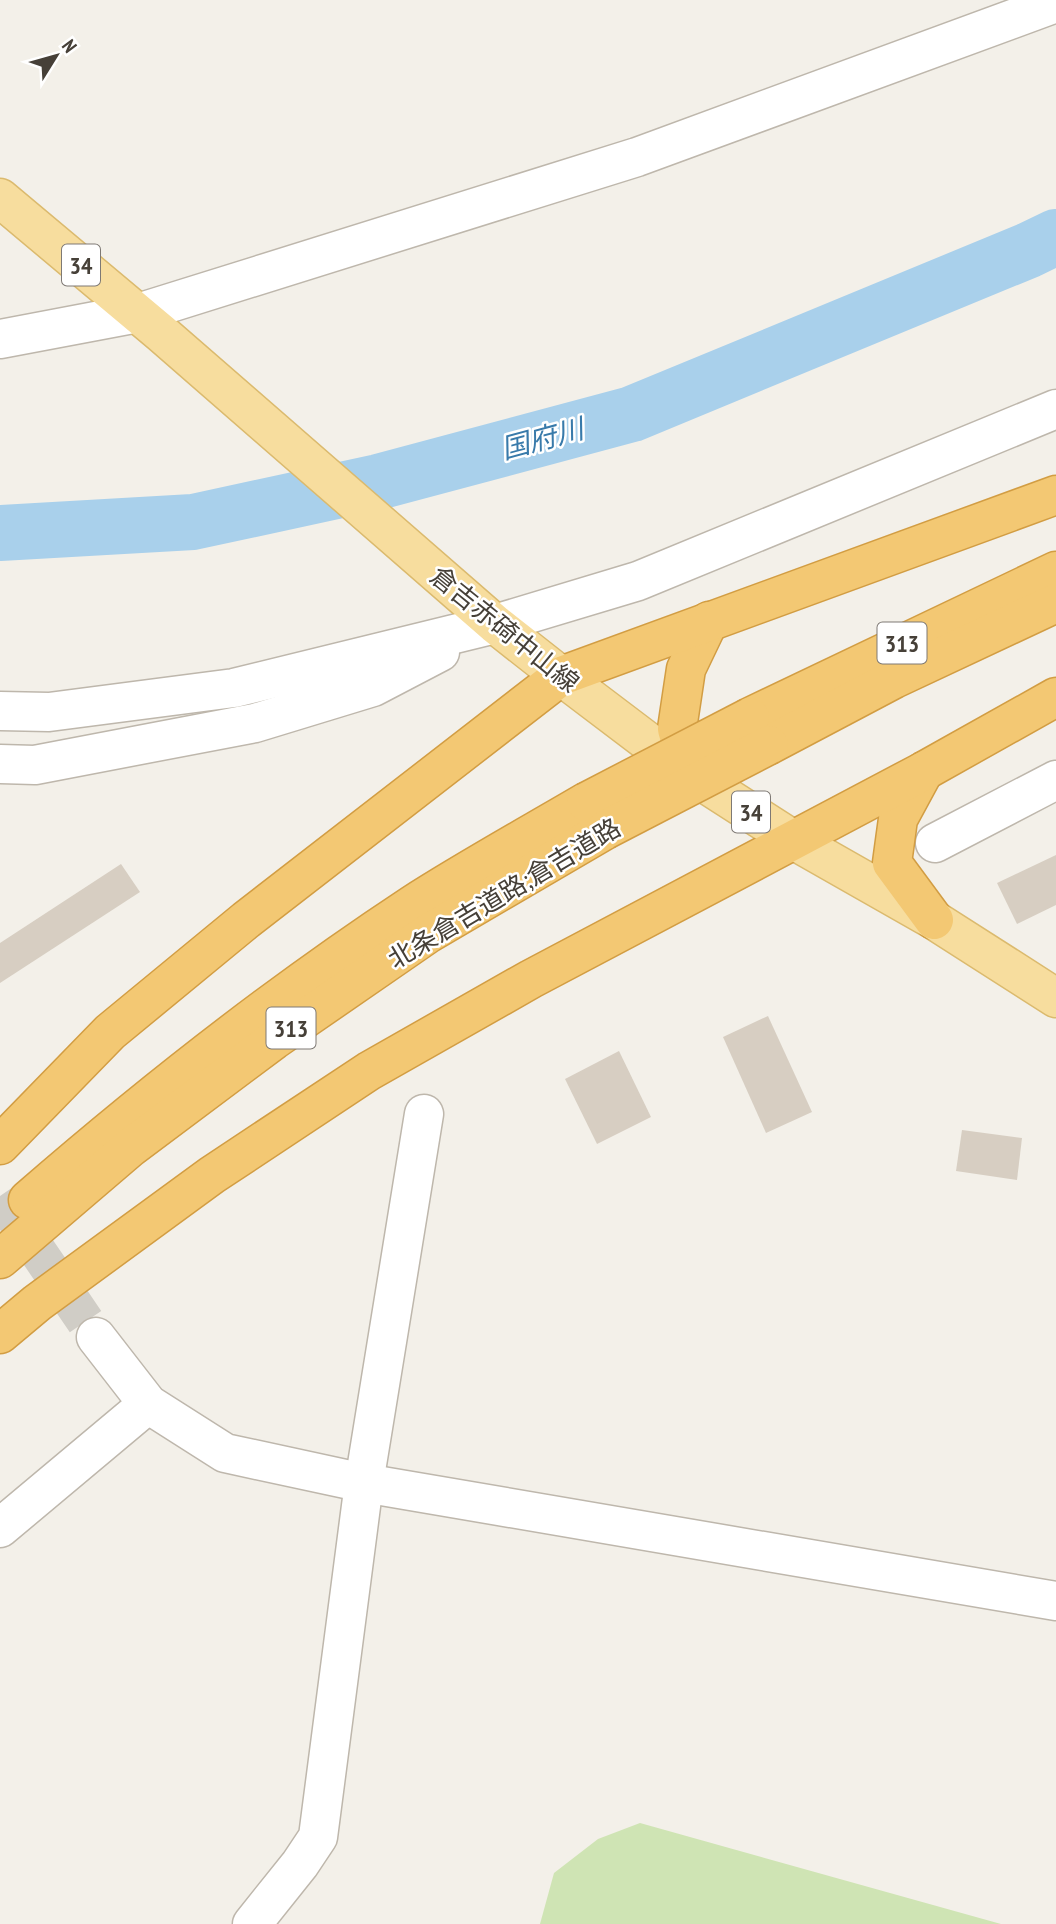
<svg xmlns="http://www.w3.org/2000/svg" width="1056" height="1924" font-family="'PT Sans Narrow','Noto Sans JP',sans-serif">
  <rect width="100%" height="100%" fill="#f3f0e9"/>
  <path fill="#cfe4b4" d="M640,1823L1001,1924H540L554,1873L598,1839Z"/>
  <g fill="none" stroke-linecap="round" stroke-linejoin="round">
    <path stroke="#a9d0eb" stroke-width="56" d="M0,533L193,522L378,482L632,414L1029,250L1056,237"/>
  </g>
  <g fill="#d7cec2">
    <path d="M1056,855V905L1017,924L997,883Z"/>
    <path d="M121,864L140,892L0,983V943Z"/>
    <path d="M768,1016L812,1112L766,1133L723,1037Z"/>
    <path d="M619,1051L651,1117L597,1144L565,1079Z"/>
    <path d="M962,1130L1022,1138L1017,1180L956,1171Z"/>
  </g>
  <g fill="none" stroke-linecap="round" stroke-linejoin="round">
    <path stroke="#d0cdc6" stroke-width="38" stroke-dasharray="38 19" stroke-linecap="butt" d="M0,1196L96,1337"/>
    <defs>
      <g id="minor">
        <path d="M0,339L138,313L637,157L1056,3"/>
        <path d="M0,711L49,712L234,688L495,624L638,581L1056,409"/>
        <path d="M0,764L35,765L255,723L373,687L440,652"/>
        <path d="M935,843L1056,780"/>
        <path d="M96,1337L148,1404L225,1453L364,1483L1056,1601"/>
        <path d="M0,1528L148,1404"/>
        <path d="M252,1924L300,1864L318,1837L364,1483L424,1114"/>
      </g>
      <path id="major" d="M0,198L161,333L495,624L561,676L689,773L795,841L934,920L1056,998"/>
      <g id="highway">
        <path d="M750,717L1056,571"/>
        <path d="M769,745L894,679L1056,603"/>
        <path d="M924,771L898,819L892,863L934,920"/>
        <path d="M689,773L677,729L686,669L709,621"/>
        <path d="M0,1145L110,1032L246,920L561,676L1056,495"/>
        <path d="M28,1200C150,1094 277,994 412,905C468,869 528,836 586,802"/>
        <path d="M0,1259L131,1147L274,1040L429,933L605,830"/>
        <path d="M0,1334L37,1303L212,1175L369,1071L531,979L924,771L1056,697"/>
      </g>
    </defs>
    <use href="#minor" stroke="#beb7ac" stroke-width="41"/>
    <use href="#major" stroke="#dbba6e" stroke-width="41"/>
    <use href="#highway" stroke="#d29d43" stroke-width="41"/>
    <use href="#minor" stroke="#fff" stroke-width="38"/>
    <use href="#major" stroke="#f7dd9e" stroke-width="38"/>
    <use href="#highway" stroke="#f3c873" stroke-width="38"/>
    <defs>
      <g id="highway-bridge">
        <path d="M586,802L750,717"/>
        <path d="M605,830L769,745"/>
      </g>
    </defs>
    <use href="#highway-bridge" stroke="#d29d43" stroke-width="41" stroke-linecap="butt"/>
    <use href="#highway-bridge" stroke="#f3c873" stroke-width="38"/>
  </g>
  <g text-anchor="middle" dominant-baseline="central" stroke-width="5" stroke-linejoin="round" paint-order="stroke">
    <g fill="#fff" stroke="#7e7974" stroke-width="2">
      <rect x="62" y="244.5" width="38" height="41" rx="5"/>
      <rect x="877.5" y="622.5" width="49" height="41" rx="5"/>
      <rect x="732" y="791.5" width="38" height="41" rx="5"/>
      <rect x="266.5" y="1007.5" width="49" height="41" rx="5"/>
    </g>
    <g font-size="24" font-weight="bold" fill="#464038">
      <text x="81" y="265">34</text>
      <text x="902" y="643">313</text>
      <text x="751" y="812">34</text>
      <text x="291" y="1028">313</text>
    </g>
    <g font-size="26" fill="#464038" stroke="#fff">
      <text transform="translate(505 629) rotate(39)">倉吉赤碕中山線</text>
      <text transform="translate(504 893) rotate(-31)">北条倉吉道路;倉吉道路</text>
    </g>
    <g font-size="28" font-style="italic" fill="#387aaa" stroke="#fff">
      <text transform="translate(542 438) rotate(-15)">国府川</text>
    </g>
  </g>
  <g transform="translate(56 56) rotate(53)" stroke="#ffffff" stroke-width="5" paint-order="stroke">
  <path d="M0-5L12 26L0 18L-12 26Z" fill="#464038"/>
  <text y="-10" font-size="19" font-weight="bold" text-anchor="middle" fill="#464038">N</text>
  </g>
</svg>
